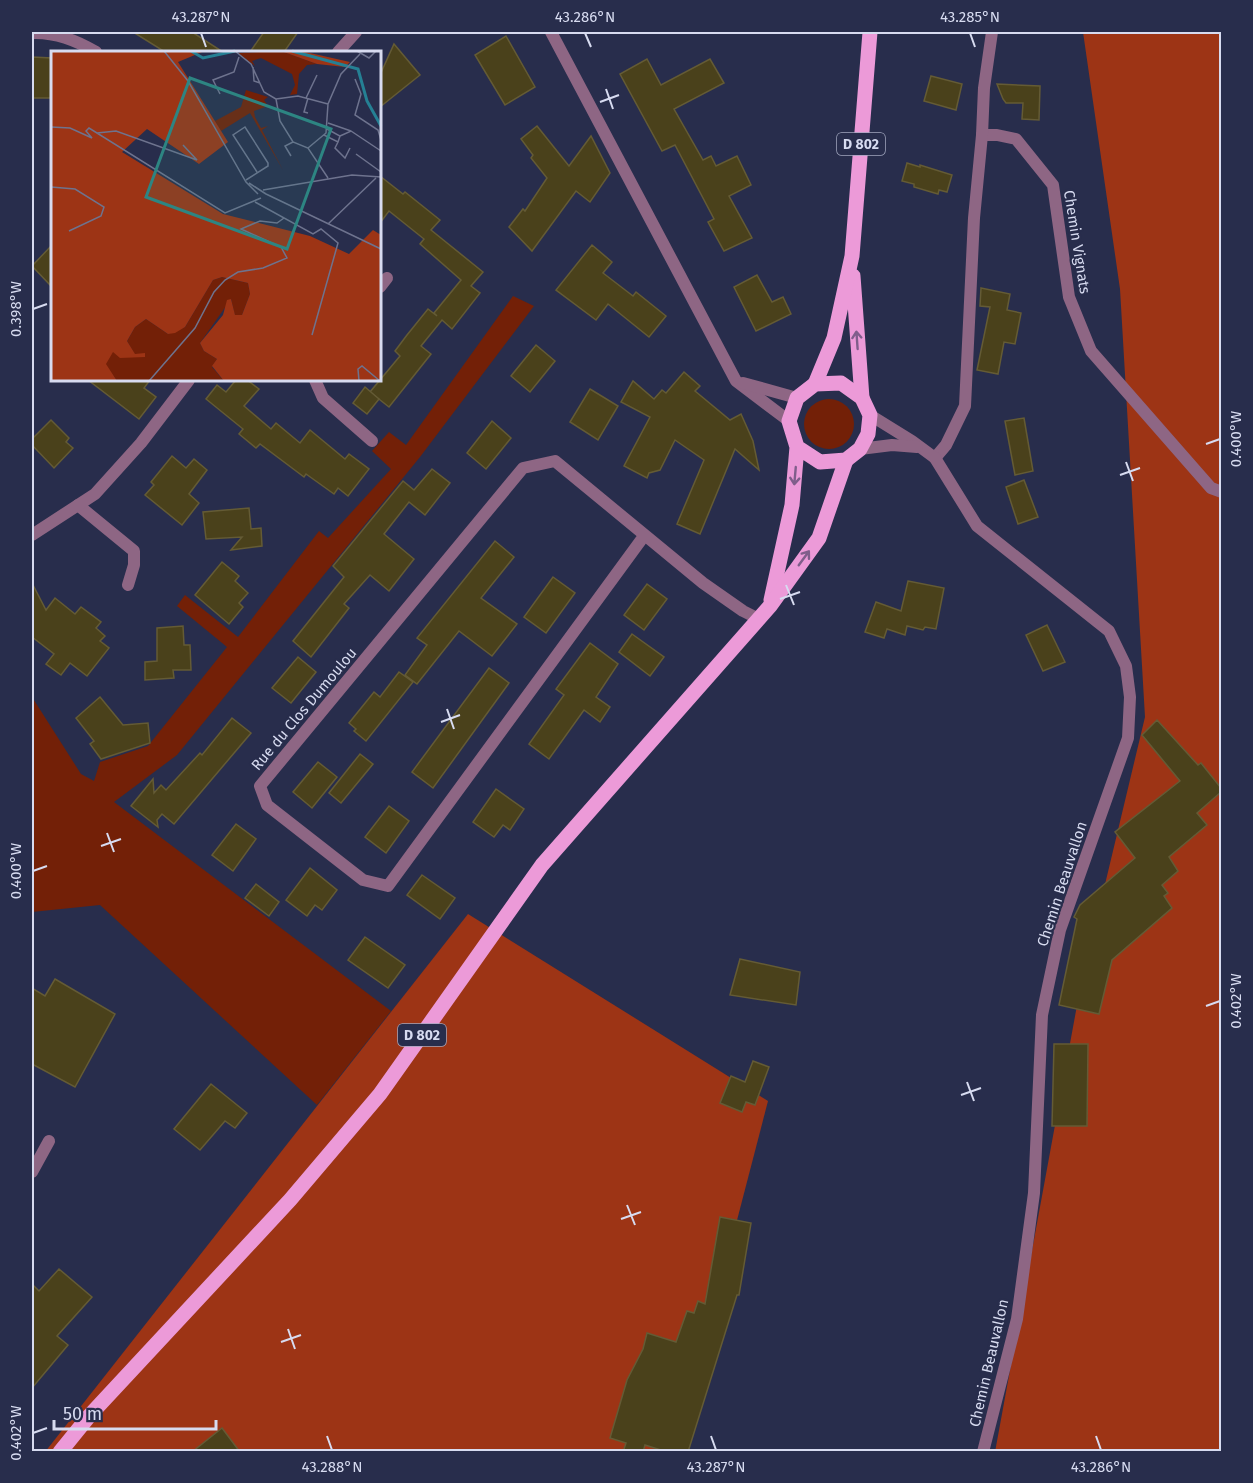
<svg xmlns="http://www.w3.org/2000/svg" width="1253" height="1483" font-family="'Fira Sans',sans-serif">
  <rect width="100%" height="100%" fill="#282d4c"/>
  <g fill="#732007">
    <path d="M513,296L534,306L420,457L177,755L114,802L391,1011L317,1105L100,905L32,912V697L81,774L94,781L100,762L148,746L227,647L177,606L185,595L238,637L319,531L328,538L391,469L372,451L389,432L406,445Z"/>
    <circle cx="829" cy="424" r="25"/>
  </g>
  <g fill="#9d3415">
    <path d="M1083,32H1221V1451L995,1452L1080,989L1145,717L1120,289Z"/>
    <path d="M468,914L768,1101L677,1451L45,1452Z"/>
  </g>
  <g fill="#4a411b" stroke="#645b35" stroke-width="1.5">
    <path d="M133,32H192L223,52H165Z"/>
    <path d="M264,32H298L284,52H250Z"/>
    <path d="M506,36L535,87L505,105L475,55Z"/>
    <path d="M394,44L420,75L380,107V75Z"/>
    <path d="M32,57L52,58V98H32Z"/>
    <path d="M647,59L661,85L710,59L724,83L674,109L703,160L711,156L716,166L737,156L751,185L729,196L752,238L724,251L708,222L714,219L675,145L662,151L620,74Z"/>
    <path d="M931,76L962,84L956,110L924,101Z"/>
    <path d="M997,84L1040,86L1039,120L1022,119L1023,103H1006L1003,99Z"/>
    <path d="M537,126L569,166L591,136L610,173L590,202L576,191L532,251L509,227L523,209L525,211L547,178L531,158L533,155L521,139Z"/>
    <path d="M907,163L920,167V165L952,175L947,192L939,190L938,194L914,187V184L902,181Z"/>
    <path d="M380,176L403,194L405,192L440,220L431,230L483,272L471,286L480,293L452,329L442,320L421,346L431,354L389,407L370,392L400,356L395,351L407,335L428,309L437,316L434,313L461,280L420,244L424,239L389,211L380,223Z"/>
    <path d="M52,245V287L32,266Z"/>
    <path d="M592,245L612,262L603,273L633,296L636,292L666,316L649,337L608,304L596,320L556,290Z"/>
    <path d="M757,275L772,302L783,297L791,314L756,331L734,287Z"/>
    <path d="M981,288L1010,294L1007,310L1021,313L1015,344L1004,342L998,374L977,370L990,307L980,306Z"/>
    <path d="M536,345L555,361L530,392L511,376Z"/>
    <path d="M684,372L700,386L695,391L730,420L741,414L753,441L759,470L735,449L700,534L677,524L704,460L675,440L660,470L649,473L647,478L624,466L650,417L621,402L633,381L654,399L662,390L666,393Z"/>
    <path d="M88,380H150L144,388L156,397L139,419Z"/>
    <path d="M236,380H247L259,389L244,406L271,429L276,423L300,443L310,430L345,459L349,454L369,469L348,496L338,488L334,494L306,474L304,477L260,444L256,448L239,434L243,429L206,399L217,385L226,392Z"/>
    <path d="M365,387L379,399L367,414L353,403Z"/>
    <path d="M590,389L618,406L598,440L570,422Z"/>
    <path d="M1024,418L1033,471L1015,475L1005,421Z"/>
    <path d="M51,420L69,438L66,442L73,448L54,468L32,445V439Z"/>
    <path d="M492,421L511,438L486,469L467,453Z"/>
    <path d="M172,456L186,468L194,459L207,470L189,494L199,503L182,525L145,495L154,485L151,482Z"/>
    <path d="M432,469L450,483L425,515L409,502L384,534L414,559L389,591L370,575L344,604L349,608L311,657L293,641L344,577L333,566L403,481L414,490Z"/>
    <path d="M1024,480L1038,517L1018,524L1006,487Z"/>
    <path d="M249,508L251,529L261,528L262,546L231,550L242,537L206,539L203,512Z"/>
    <path d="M495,541L514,557L481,598L517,624L492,656L459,631L417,684L405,675L427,645L417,638Z"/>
    <path d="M222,562L239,576L235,581L248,593L239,603L243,607L229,624L195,595Z"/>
    <path d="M553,577L575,593L546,633L524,617Z"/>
    <path d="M908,581L944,588L936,629L925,627L923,630L907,626L905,635L887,629L884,638L865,632L876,602L901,611Z"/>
    <path d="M32,583L46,610L55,598L75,614L81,607L101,622L96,628L105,636L100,641L109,648L87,676L70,663L61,675L46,664L54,654L32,637Z"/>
    <path d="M647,584L667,599L644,630L624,615Z"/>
    <path d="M1047,625L1065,662L1043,671L1026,635Z"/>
    <path d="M183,626L184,645H190L191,670H173L174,678L145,680V662L157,661V628Z"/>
    <path d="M632,634L664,657L650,676L619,652Z"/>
    <path d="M590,643L618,664L596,697L610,707L600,722L584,710L549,759L529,744L564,695L556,689Z"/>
    <path d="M298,657L316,672L291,703L272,688Z"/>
    <path d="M489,668L509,683L433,788L412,772Z"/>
    <path d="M399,672L413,682L366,741L354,731L356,729L349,723L374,692L380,697Z"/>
    <path d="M100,697L123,725L148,723L150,743L101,759L90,744L94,741L76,718Z"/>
    <path d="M232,718L251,733L174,824L162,814L157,820L158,827L131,806L153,779L154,793L161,785L166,790L200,753L202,755Z"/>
    <path d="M1157,720L1198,765L1201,763L1221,788V792L1197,813L1207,825L1169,857L1178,871L1162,885L1168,893L1164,896L1172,908L1112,960L1099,1014L1059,1005L1077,919L1074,917L1080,905L1135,858L1115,832L1180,781L1142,735Z"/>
    <path d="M360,754L373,764L341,803L329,793Z"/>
    <path d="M318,762L337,777L312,808L293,792Z"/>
    <path d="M496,789L524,809L510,830L503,825L494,837L473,822Z"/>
    <path d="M389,806L409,821L386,853L365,837Z"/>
    <path d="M236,824L256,839L233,871L212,855Z"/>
    <path d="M310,868L337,890L322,910L315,905L307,916L286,900Z"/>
    <path d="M422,875L455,898L440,919L407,895Z"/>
    <path d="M256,884L279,902L269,916L245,898Z"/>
    <path d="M365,937L405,965L388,988L348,960Z"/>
    <path d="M740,959L800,972L796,1005L730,995Z"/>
    <path d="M55,979L115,1014L75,1087L32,1064V988L45,996Z"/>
    <path d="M1054,1044H1088L1087,1126H1052Z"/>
    <path d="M753,1061L769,1067L755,1105L746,1102L742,1112L720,1103L731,1076L745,1082Z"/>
    <path d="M211,1084L247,1113L235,1128L225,1121L200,1150L174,1129Z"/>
    <path d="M720,1217L751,1223L739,1295H737L688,1452H667L645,1445L643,1452H623L626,1443L610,1438L627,1380L643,1349L647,1333L676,1342L687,1311L694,1313L698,1301L705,1304Z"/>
    <path d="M59,1269L92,1297L57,1336L68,1345L32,1388V1284L39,1291Z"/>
    <path d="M222,1428L240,1452H192Z"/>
  </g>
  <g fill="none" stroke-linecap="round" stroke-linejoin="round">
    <g stroke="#8e6684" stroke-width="12">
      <path d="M551,32L736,381L789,421"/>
      <path d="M32,33C54,32 76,40 96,52"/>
      <path d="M338,52L356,32"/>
      <path d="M982,135H997L1016,139L1053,185L1069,297L1091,351L1211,488L1222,492"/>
      <path d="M380,287L387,278"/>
      <path d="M315,380L323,398L372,441"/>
      <path d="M743,383L797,398"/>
      <path d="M935,458L946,445L965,406L974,218L982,135L984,88L992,32"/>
      <path d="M78,505L134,551V565L128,585"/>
      <path d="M32,535L95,494L141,443L189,380"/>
      <path d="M644,536L388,886L363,880L267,805L260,786L523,468L555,461L703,583L743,611L759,619"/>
      <path d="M32,1172L49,1141"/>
    </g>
    <g stroke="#8e6684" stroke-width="12">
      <path d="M870,415L912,441L935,458L977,526L1109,631L1126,666L1130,697L1128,738L1060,930L1042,1015L1034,1193L1017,1319L983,1452"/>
      <path d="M860,449L892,445L917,447"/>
    </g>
    <g stroke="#ec9ad8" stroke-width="15">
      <path d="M853,276L862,398"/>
      <path d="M815,384L834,338L852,256L870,32"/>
      <path d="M771,600L792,505L797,447L789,421L797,398L815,384L841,383L862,398L870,415L868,434L860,449L846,460L820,462L797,447"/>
      <path d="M60,1452L90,1415L290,1200L380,1094L542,865L770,606L819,538L846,460"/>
    </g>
  </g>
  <defs><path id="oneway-shaft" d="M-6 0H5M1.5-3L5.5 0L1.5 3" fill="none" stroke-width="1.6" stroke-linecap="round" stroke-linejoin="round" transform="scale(1.5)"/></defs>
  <g stroke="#805e8b">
    <use href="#oneway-shaft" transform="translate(857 340) rotate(-94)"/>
    <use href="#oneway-shaft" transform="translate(795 476) rotate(95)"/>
    <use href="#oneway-shaft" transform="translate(804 558) rotate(-54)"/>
  </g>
  <path fill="none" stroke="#d7dbf0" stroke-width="2" d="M201,33L206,47M585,33L591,47M970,33L975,47M606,89L613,109M600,102L619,95M33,309L47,304M1206,444L1220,439M1126,462L1133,481M1120,475L1140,468M786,585L794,605M780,599L800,592M447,709L454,729M441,722L460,715M107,833L114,852M101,846L121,839M33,871L47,866M1206,1006L1220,1001M967,1082L974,1101M961,1095L981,1088M627,1205L635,1225M621,1219L641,1212M288,1329L295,1349M281,1342L301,1335M33,1433L47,1428M327,1436L332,1450M711,1436L716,1450M1096,1436L1101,1450"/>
  <g text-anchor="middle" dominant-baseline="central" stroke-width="4.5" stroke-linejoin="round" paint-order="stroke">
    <g fill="#282d4c" stroke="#a2a7bf" stroke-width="1.5">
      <rect x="837" y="133" width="48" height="22" rx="4.5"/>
      <rect x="398" y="1024" width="48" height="22" rx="4.5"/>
    </g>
    <g font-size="14" font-weight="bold" fill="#d7dbf0">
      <text x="861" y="144">D 802</text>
      <text x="422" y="1035">D 802</text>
    </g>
    <g font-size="15" fill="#d7dbf0" stroke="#282d4c">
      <text transform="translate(1077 242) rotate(81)">Chemin Vignats</text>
      <text transform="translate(304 709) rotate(-50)">Rue du Clos Dumoulou</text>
      <text transform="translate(1062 884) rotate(-72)">Chemin Beauvallon</text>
      <text transform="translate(989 1363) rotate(-77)">Chemin Beauvallon</text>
    </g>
  </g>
  <g transform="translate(51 51)">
    <rect width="330" height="330" fill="#282d4c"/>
    <path d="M230,0L266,13L256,14L248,23L246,43L239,44L244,34L241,23L210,7L201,10L204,15L187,2ZM195,39L217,46L213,49L217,55L203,60L204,66L210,77L217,75L211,79L232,119L199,62L170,80L164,70L190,56ZM171,226L197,232L199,243L191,264L184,265L180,248L149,292L153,300L166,308L161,316L173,330H66L54,313L62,300L84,304L76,290L84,276L95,268L117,283L134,276L162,229Z" fill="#732007"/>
    <path d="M0,0L151,1L127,11L177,91L148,113L96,78L71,101L172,163L259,185L298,203L322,179L330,184V330H173L161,315L166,308L153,300L149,292L172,264L176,249L180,248L184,264H191L199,243L197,232L171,226L162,229L134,276L124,282L117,283L95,268L84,276L76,290L84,303L94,302V306L69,307L62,301L55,313L66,330H0ZM230,0H250L299,11L294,16L266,13Z" fill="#9d3415"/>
    <path fill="none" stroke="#258094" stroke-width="3" d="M140,0L152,7L184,0M241,0L307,18L316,50L330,75"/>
    <path fill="none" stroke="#6e738e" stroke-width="1.5" d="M113,0L137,30L195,131L207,143M184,0L200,13L213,41L225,48L229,70L242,91L257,97L277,127M306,0L318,7L325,0M202,16L203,30L209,32M304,28L310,43L304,64L327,79L330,89M169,43L162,29L183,21L188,6M255,47L266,24M257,47L253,61L257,62M225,48L247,45L277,53M277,72L300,80M0,76L19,77L41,87L35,80L38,77L174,162L210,147M46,82L65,80L146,109L132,94M273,84L287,91L289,85L276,78M289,85L300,80L330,100M287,91L284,97L294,107L299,97M257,97L275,82L277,53L290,23L309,3M305,103L330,121M240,105L234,95L242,91M195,129L217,115V112L194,76L182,84L206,121M198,132L215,143M0,136L24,138L53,156L50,165L18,180M212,139L301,124L330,126M215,143L330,198M204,151L262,183L270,178L287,192L261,284M277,173L325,127M98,330L144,277L163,241L174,229L187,221L212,217L236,207L230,196L190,178L209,170L226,172L233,167M308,330L307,318L311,315L329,330"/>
    <path fill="#2d8582" fill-opacity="0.15" stroke="#2d8582" stroke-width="3" d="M139,27L280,78L236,198L95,146Z"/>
    <rect width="330" height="330" fill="none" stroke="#d7dbf0" stroke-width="3"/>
  </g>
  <rect width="1253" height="1483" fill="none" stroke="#282d4c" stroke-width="66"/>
  <path d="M54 1420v9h162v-9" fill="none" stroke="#d7dbf0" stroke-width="3"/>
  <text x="63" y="1420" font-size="18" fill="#d7dbf0" stroke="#282d4c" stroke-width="4.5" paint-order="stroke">50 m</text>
  <rect x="33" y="33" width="1187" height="1417" fill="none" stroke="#d7dbf0" stroke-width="2"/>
  <g font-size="15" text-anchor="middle" fill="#d7dbf0">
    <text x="201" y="22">43.287°N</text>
    <text x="585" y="22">43.286°N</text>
    <text x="970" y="22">43.285°N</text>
    <text transform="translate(16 309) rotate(-90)" y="5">0.398°W</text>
    <text transform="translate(1236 439) rotate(-90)" y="5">0.400°W</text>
    <text transform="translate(16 871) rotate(-90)" y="5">0.400°W</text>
    <text transform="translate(1236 1001) rotate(-90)" y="5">0.402°W</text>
    <text transform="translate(16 1433) rotate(-90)" y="5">0.402°W</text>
    <text x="332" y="1472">43.288°N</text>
    <text x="716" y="1472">43.287°N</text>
    <text x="1101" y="1472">43.286°N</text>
  </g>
</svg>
